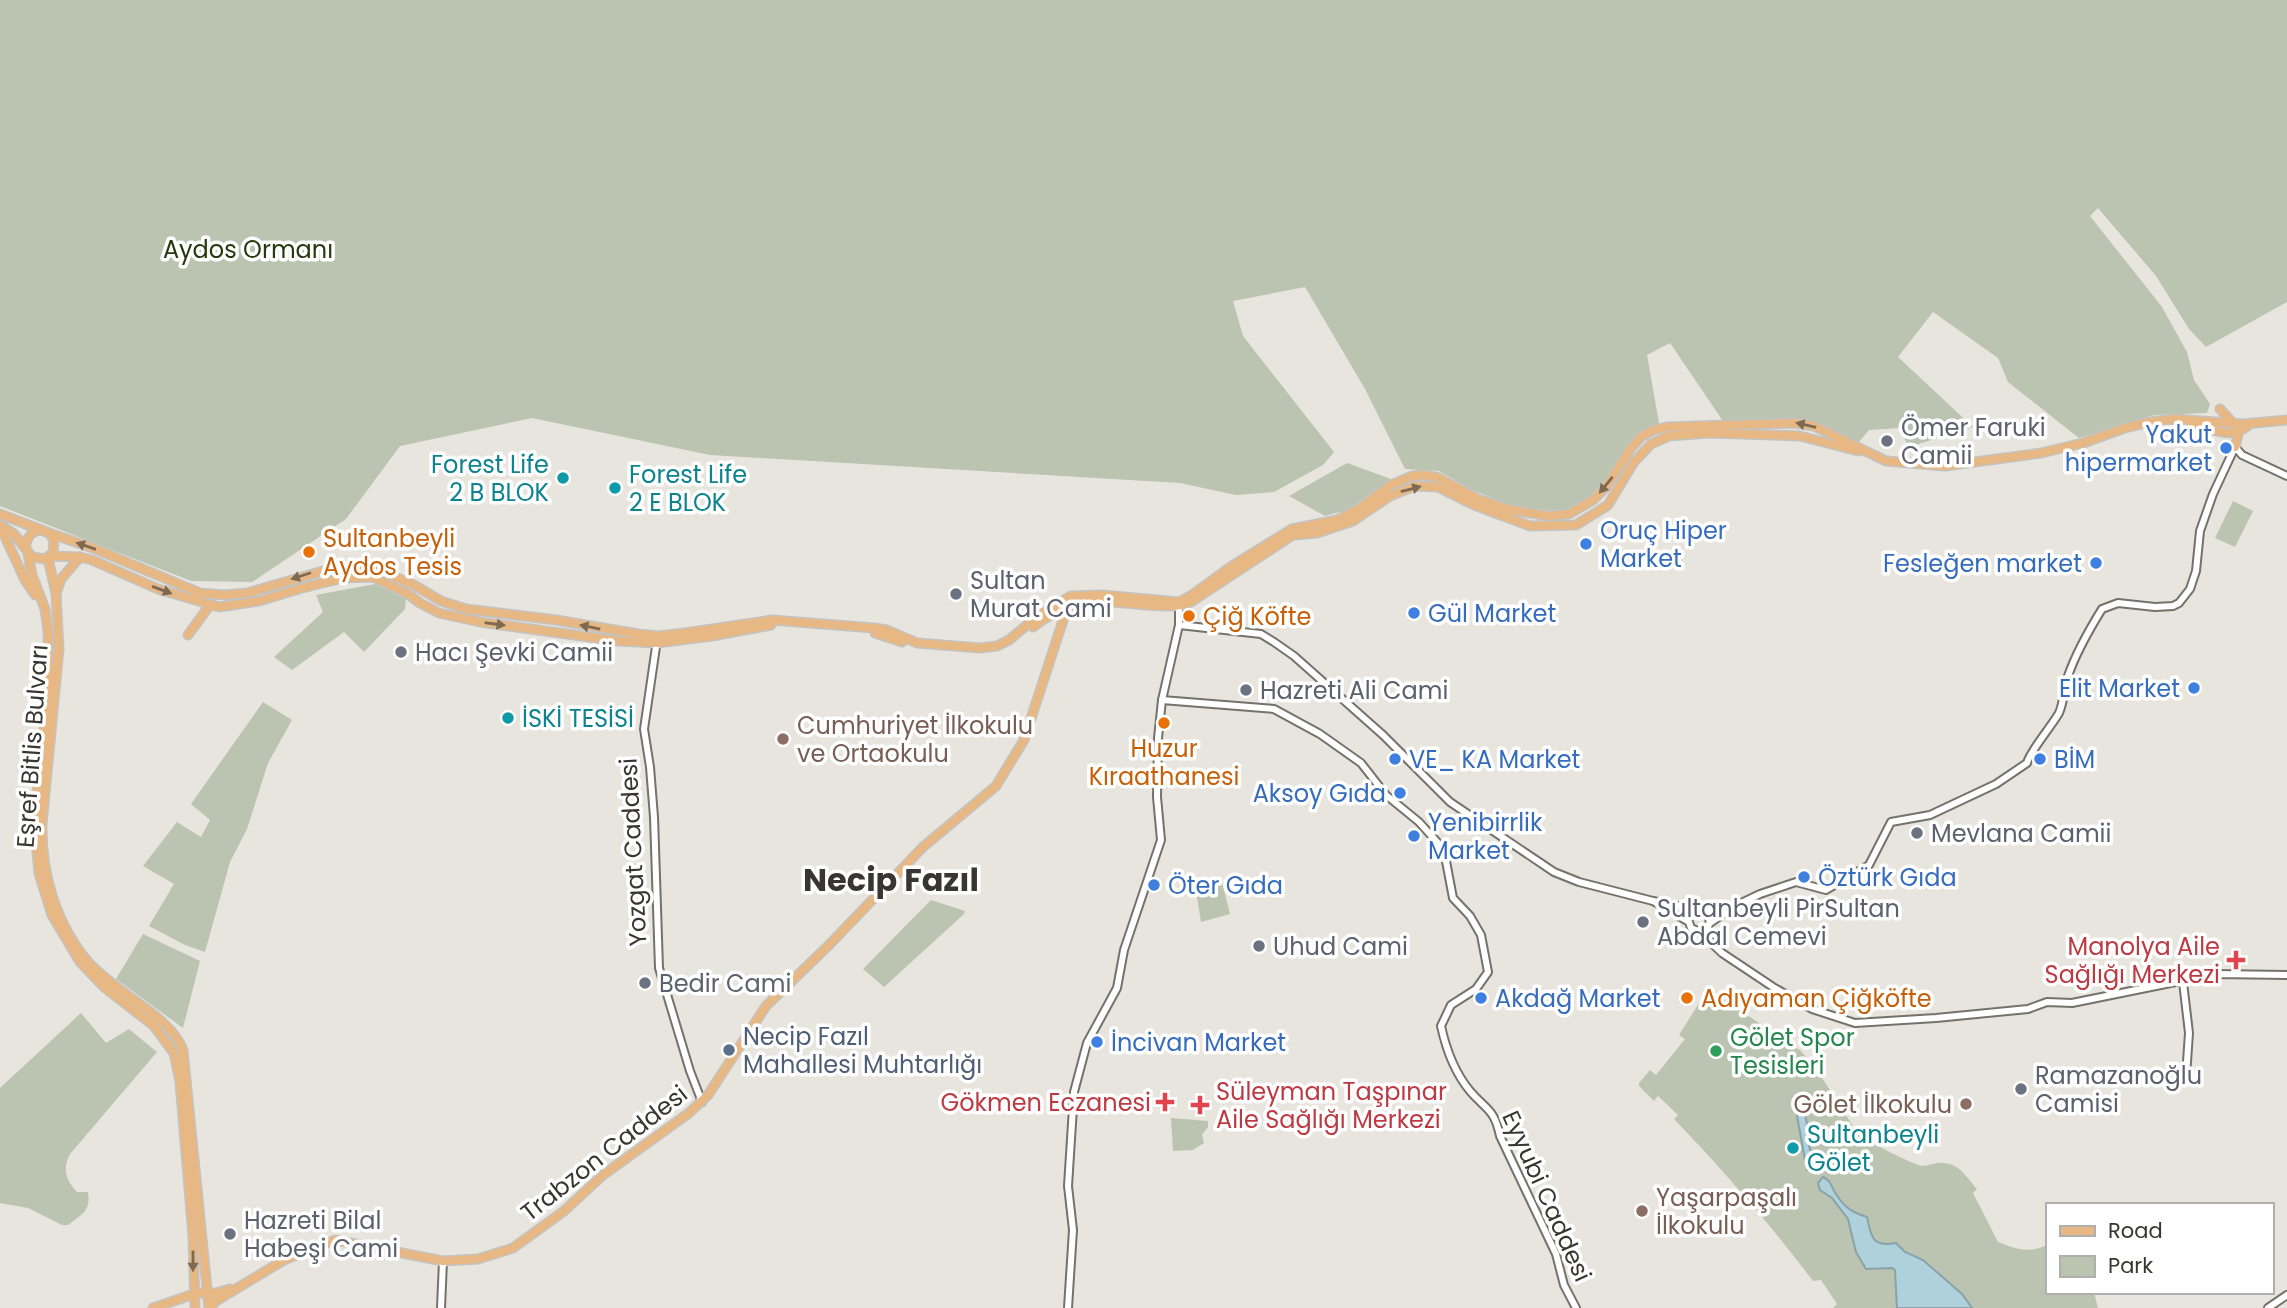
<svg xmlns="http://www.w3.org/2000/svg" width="2287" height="1308" font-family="Poppins,sans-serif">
  <rect width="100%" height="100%" fill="#e8e5de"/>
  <g fill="#bac4b1">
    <path d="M0,0H2287V302L2206,347L2189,329L2156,276L2098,208L2090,216L2162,307L2187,352L2194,380L2210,404L2207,413L2154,415L2079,438L2008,382L1998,358L1933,312L1898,357L1973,427L1909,447L1899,428L1869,430L1858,443L1811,423L1725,424L1670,343L1647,355L1659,423L1645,432L1602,490L1563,511L1518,508L1472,490L1439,471L1405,469L1365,389L1305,287L1233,301L1243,336L1334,452L1323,465L1274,492L1236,495L1180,483L710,455L532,418L400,446L346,519L252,582L191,581L0,506Z"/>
    <path d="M1347,463L1391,479L1347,510L1325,516L1289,496Z"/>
    <path d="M2233,501L2253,511L2235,547L2215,538Z"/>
    <path d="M375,584L406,599L405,609L364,652L344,632L292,670L274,657L323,612L316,595Z"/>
    <path d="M263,702L292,720L268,763L247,829L230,862L205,952L185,945L149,926L174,884L143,866L177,822L201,837L210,820L191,804Z"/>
    <path d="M1221,878L1230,914L1201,922L1195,885Z"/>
    <path d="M931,900L965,911L964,914L884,987L863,969Z"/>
    <path d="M143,934L200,961L183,1028L116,979Z"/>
    <path d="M1708,989L1801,1051L1817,1070L1858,1134C1866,1140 1913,1165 1922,1166C1929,1166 1936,1162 1944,1163C1960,1164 1967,1178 1977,1189L1973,1193L1998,1242C2016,1249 2029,1254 2047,1245V1292H2094L2098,1308H1833L1837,1304L1821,1280L1813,1281C1770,1224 1724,1171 1674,1119L1678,1115L1658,1096L1654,1101L1639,1086V1083L1650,1070L1656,1075L1685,1039L1679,1035Z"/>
    <path d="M81,1013L106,1043L129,1029L157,1052L70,1154C62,1169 66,1180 77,1192H88C91,1211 82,1214 68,1225H62L28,1208L0,1203V1088Z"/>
    <path d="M1171,1118L1208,1121V1127L1202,1135L1204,1143L1193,1150L1173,1151Z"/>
  </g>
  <g fill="#aed1db" stroke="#8aa2a9" stroke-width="2">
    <path d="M1800,1106C1809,1116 1807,1133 1809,1146C1811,1154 1816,1160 1816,1168L1812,1172L1807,1170L1806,1165L1797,1116L1798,1107Z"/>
    <path d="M1823,1177C1832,1181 1831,1187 1836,1194C1844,1207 1853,1213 1867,1217C1871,1235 1871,1248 1896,1243L1905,1252L1923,1260L1962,1294L1972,1308H1897L1895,1270L1892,1268L1866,1269L1856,1252L1848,1219L1832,1198L1820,1190L1818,1183Z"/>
  </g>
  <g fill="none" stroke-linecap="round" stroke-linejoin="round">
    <defs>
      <g id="minor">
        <path d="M1179,625L1261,634L1274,642L1294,656L1383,735L1450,802L1554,872L1579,882L1653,901L1703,911C1713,917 1711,929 1700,932"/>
        <path d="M657,640L644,729L650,767L654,817L659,968L690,1071L702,1102"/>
        <path d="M1162,700L1274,709L1320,734L1361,763L1386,795L1419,822L1438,843L1445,856L1453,898L1470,916L1481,935L1488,972L1476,989L1451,1005L1441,1026C1446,1049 1455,1073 1470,1091C1486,1110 1494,1108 1500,1136L1556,1254L1564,1285L1576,1308"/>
        <path d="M1653,901L1689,922L1691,928L1700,932L1722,953L1773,987L1812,1009L1855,1023L1936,1018L2028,1009L2047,1002L2072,1003L2215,974L2287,975"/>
        <path d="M1705,912L1731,907"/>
        <path d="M1710,923L1733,907L1760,894L1796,882L1826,890L1869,865L1891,822L1930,815L1996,784L2027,763C2030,751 2051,727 2059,713C2064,702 2064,688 2068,676C2076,653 2089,630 2102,609L2118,603L2155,607L2173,606L2179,603L2190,589L2196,571L2200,531L2213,494L2235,447L2242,455L2287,476"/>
        <path d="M2183,982L2189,1033L2186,1076"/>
        <path d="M441,1308L443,1261"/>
        <path d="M1068,1308L1073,1230L1068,1186L1074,1092L1087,1043L1117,988L1124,950L1161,840L1157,797L1158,738L1162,700L1179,625V602"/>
        <path d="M2268,1308L2287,1295"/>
      </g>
      <g id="major">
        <path d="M2220,409L2231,421"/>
        <path d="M2191,423C2213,429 2232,441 2250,424"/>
        <path d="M2235,447L2239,430"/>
        <path d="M0,514L49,533L54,540L53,553L45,559L32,557L14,534L0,525"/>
        <path d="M0,526L25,580L35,595"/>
        <path d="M49,533L93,548L200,593L225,595L247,593L344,565L376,569L414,585L441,601L466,609L556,620L638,634L658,636L685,633L772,620L874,628L887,630L917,643L980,648L997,646L1009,640L1040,614L1071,596L1102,595L1179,602L1192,595L1232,566L1292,529L1337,520L1357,510L1391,485L1412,476L1424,475L1439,478L1478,499L1511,510L1549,516L1569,514L1593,500L1606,487L1631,448L1642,436L1654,430L1667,427L1794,423L1814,426L1886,461L1945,466L2041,453L2083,443L2125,428L2150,422L2174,419L2243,424L2287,420"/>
        <path d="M25,548C27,537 31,531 42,530"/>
        <path d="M28,554L32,575L45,609L48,631L49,677L34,822L39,873L52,915L80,962L104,987L154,1026L174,1053L180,1082L193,1235L195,1308"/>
        <path d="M51,556L80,557L92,560L158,589L219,607L259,601L302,588L343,578L373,577L408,594L420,603L439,613L480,622L618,641L657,643L712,636L771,625"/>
        <path d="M48,558L56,594L59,649L42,824C41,874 56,924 89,963C101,976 116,986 130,997C150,1012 173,1026 183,1050L209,1308"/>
        <path d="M56,594L61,579L80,557"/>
        <path d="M1033,627C1073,596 1100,601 1148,605C1164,606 1176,608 1191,602L1293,535L1317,533L1353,521L1390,496L1415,486L1438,487L1474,505L1530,526L1576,525L1608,505L1634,462L1651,444L1669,436L1709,433L1800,436L1858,451"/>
        <path d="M875,633L902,642"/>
        <path d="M188,635L210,605"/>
        <path d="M153,1308L197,1293H216L230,1289"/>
        <path d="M210,1308L216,1301L284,1260L335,1240L443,1261L478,1259L513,1248L564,1211L603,1175L689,1113L708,1095L766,1006L830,944L923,847L996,786L1024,740L1069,602"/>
      </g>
    </defs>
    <use href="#minor" stroke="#74726b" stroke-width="10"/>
    <use href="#major" stroke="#c3c3c2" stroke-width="11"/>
    <use href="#minor" stroke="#fff" stroke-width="6"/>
    <use href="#major" stroke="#e8b884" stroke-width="8"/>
  </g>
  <defs><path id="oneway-solid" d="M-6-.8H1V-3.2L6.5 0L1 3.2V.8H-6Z" transform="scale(1.75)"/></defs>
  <g fill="#7e6a53">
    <use href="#oneway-solid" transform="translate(1806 425) rotate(-167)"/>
    <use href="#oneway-solid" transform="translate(1606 485) rotate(129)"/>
    <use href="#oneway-solid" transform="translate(1411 489) rotate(-15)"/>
    <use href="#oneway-solid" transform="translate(86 546) rotate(-161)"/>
    <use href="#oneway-solid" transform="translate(301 576) rotate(162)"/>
    <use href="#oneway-solid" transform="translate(162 590) rotate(20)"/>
    <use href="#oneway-solid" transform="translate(495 624) rotate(8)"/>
    <use href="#oneway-solid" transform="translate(590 627) rotate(-169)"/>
    <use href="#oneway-solid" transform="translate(193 1261) rotate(90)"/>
  </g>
  <g fill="#6b7280" stroke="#fff" stroke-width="2.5">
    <circle cx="1887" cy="441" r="7"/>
    <circle cx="956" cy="594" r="7"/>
    <circle cx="401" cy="652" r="7"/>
    <circle cx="1246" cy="690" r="7"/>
    <circle cx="1917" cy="833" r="7"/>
    <circle cx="1643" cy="922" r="7"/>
    <circle cx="1259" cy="946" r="7"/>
    <circle cx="645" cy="983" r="7"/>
    <circle cx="2021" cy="1089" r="7"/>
    <circle cx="230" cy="1234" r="7"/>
  </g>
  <g fill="#3f7fe0" stroke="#fff" stroke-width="2.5">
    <circle cx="2226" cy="448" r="7"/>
    <circle cx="1586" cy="544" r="7"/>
    <circle cx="2096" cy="563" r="7"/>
    <circle cx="1414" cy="613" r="7"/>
    <circle cx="2194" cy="688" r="7"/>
    <circle cx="1395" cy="759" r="7"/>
    <circle cx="2040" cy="759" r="7"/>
    <circle cx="1400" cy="793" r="7"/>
    <circle cx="1414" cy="836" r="7"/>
    <circle cx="1804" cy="877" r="7"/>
    <circle cx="1154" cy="885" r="7"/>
    <circle cx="1481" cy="998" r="7"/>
    <circle cx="1097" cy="1042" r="7"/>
  </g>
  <g fill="#0f9aa8" stroke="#fff" stroke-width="2.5">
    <circle cx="563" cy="478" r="7"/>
    <circle cx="615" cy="488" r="7"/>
    <circle cx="508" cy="718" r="7"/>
    <circle cx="1793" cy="1148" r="7"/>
  </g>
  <g fill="#e8710a" stroke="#fff" stroke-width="2.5">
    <circle cx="309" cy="552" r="7"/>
    <circle cx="1189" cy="616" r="7"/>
    <circle cx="1164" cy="723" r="7"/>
    <circle cx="1687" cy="998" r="7"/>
  </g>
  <g fill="#8d6e63" stroke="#fff" stroke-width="2.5">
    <circle cx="783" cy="739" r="7"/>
    <circle cx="1966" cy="1104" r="7"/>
    <circle cx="1642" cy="1211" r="7"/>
  </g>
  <g fill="#e0444e" stroke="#fff" stroke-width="2.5">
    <path d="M2232.5 949.5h7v7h7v7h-7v7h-7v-7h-7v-7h7z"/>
    <path d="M1161.5 1091.5h7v7h7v7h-7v7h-7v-7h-7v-7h7z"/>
    <path d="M1196.5 1094.5h7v7h7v7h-7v7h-7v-7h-7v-7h7z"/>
  </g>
  <circle fill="#5c6f8a" stroke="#fff" stroke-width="2.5" cx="729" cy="1050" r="7"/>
  <circle fill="#2e9e5b" stroke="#fff" stroke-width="2.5" cx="1716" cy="1051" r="7"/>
  <g text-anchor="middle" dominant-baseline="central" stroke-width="7" stroke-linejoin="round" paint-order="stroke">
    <g font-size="24" fill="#273a0e" stroke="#fff">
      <text x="248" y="249">Aydos Ormanı</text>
    </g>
    <g font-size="24" fill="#5b616d" stroke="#fff" text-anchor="start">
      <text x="1901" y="427">Ömer Faruki<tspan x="1901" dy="28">Camii</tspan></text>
      <text x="970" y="580">Sultan<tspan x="970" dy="28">Murat Cami</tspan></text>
      <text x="415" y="652">Hacı Şevki Camii</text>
      <text x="1260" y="690">Hazreti Ali Cami</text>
      <text x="1931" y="833">Mevlana Camii</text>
      <text x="1657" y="908">Sultanbeyli PirSultan<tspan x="1657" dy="28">Abdal Cemevi</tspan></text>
      <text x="1273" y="946">Uhud Cami</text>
      <text x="659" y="983">Bedir Cami</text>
      <text x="2035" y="1075">Ramazanoğlu<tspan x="2035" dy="28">Camisi</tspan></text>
      <text x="244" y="1220">Hazreti Bilal<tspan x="244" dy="28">Habeşi Cami</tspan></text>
    </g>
    <g font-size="24" fill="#366cbe" stroke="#fff" text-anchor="start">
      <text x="2212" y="434" text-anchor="end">Yakut<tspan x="2212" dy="28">hipermarket</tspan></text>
      <text x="1600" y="530">Oruç Hiper<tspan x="1600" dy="28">Market</tspan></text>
      <text x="2082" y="563" text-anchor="end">Fesleğen market</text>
      <text x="1428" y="613">Gül Market</text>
      <text x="2180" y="688" text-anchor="end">Elit Market</text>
      <text x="1409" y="759">VE_ KA Market</text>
      <text x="2054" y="759">BİM</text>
      <text x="1386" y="793" text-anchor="end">Aksoy Gıda</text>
      <text x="1428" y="822">Yenibirrlik<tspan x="1428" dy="28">Market</tspan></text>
      <text x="1818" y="877">Öztürk Gıda</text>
      <text x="1168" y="885">Öter Gıda</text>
      <text x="1495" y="998">Akdağ Market</text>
      <text x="1111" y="1042">İncivan Market</text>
    </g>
    <g font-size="24" fill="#0d838f" stroke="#fff" text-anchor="start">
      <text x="549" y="464" text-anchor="end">Forest Life<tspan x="549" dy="28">2 B BLOK</tspan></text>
      <text x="629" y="474">Forest Life<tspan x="629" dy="28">2 E BLOK</tspan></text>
      <text x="522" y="718">İSKİ TESİSİ</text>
      <text x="1807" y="1134">Sultanbeyli<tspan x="1807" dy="28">Gölet</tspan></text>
    </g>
    <g font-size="24" fill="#c56008" stroke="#fff" text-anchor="start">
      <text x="323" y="538">Sultanbeyli<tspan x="323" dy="28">Aydos Tesis</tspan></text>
      <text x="1203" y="616">Çiğ Köfte</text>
      <text x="1164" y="748" text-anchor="middle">Huzur<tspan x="1164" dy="28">Kıraathanesi</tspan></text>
      <text x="1701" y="998">Adıyaman Çiğköfte</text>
    </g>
    <g font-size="24" fill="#785e54" stroke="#fff" text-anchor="start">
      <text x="797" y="725">Cumhuriyet İlkokulu<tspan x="797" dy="28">ve Ortaokulu</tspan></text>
      <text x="1952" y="1104" text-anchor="end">Gölet İlkokulu</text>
      <text x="1656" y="1197">Yaşarpaşalı<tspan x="1656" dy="28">İlkokulu</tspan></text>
    </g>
    <g font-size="24" fill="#373633" stroke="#fff">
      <text transform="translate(32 746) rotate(-86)">Eşref Bitlis Bulvarı</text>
      <text transform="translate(633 852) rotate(-93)">Yozgat Caddesi</text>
      <text transform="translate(604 1153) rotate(-38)">Trabzon Caddesi</text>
      <text transform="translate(1547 1196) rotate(66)">Eyyubi Caddesi</text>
    </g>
    <g font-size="24" fill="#be3a42" stroke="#fff" text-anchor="end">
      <text x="2220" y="946">Manolya Aile<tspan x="2220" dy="28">Sağlığı Merkezi</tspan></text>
      <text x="1216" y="1091" text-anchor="start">Süleyman Taşpınar<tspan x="1216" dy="28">Aile Sağlığı Merkezi</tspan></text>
      <text x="1151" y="1102">Gökmen Eczanesi</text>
    </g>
    <g font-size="24" fill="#4e5e75" stroke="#fff" text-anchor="start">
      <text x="743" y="1036">Necip Fazıl<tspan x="743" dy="28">Mahallesi Muhtarlığı</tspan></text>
    </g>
    <g font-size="24" fill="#27864d" stroke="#fff" text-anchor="start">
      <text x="1730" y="1037">Gölet Spor<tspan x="1730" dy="28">Tesisleri</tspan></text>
    </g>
    <g font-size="32" font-weight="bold" fill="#373633" stroke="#fff">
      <text x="891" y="879">Necip Fazıl</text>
    </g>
  </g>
  <rect x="2046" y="1203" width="228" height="91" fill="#ffffff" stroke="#afafad" stroke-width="2"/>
  <rect x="2060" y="1226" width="35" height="10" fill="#e8b884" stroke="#afafad" stroke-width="2"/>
  <text x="2108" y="1238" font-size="21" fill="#373633">Road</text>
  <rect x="2060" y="1256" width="35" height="21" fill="#bac4b1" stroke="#afafad" stroke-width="2"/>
  <text x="2108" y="1273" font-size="21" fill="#373633">Park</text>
</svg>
